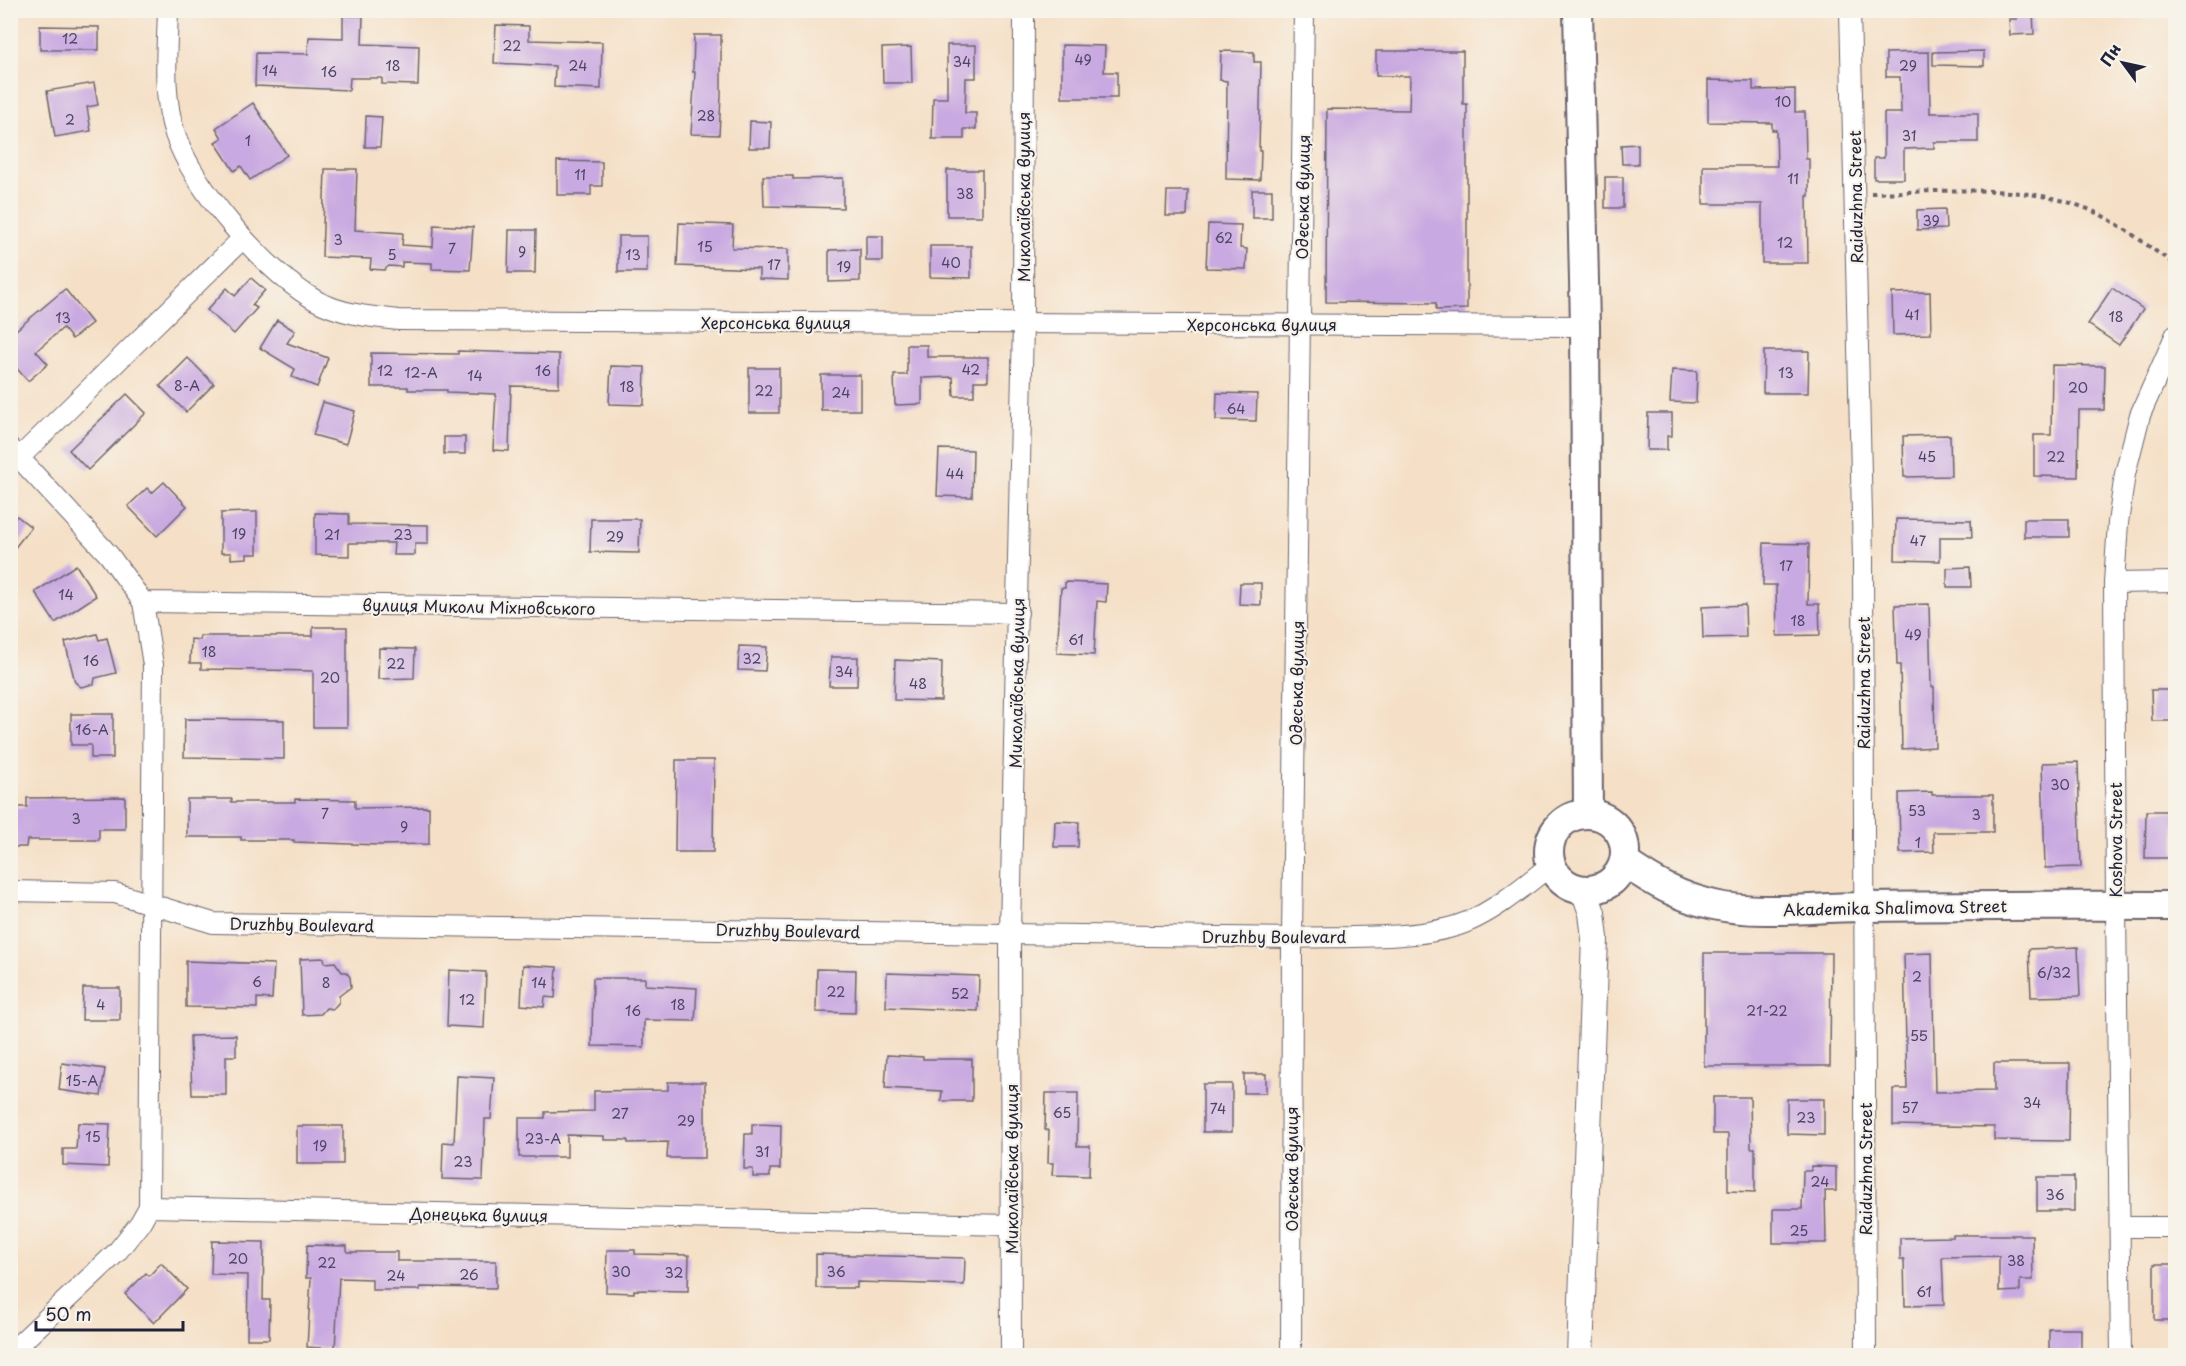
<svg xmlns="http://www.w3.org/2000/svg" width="2186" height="1366" font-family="'Playpen Sans',sans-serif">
  <rect width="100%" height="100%" fill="#f7f3e8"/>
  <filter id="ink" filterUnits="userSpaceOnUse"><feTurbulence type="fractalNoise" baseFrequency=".0167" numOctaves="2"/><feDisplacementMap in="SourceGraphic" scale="12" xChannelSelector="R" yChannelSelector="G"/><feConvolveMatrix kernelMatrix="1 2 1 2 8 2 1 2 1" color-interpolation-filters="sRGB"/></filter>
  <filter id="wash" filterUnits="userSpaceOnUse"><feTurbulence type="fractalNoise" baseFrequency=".008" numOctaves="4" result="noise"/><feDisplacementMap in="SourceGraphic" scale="24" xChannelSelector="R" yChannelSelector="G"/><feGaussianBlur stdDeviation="1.35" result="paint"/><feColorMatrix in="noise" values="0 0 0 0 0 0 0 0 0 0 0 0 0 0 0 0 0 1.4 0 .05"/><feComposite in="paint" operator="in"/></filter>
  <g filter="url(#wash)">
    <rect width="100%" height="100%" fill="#f5e0c7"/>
    <g id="blocks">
      <g fill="#c9a9e1">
        <path d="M2017,10H2033L2034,34L2010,35L2009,19H2017Z"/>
        <path d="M343,16H363L362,44L419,46L418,85L382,84V78H350L349,90L255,86L256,53L308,54L309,37L343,38Z"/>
        <path d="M496,25L529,26V40L602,42L601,89L554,87L555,66L494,63Z"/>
        <path d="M40,26L99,27V50H40Z"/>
        <path d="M694,35H721V96L719,135L691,134L695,72H693Z"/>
        <path d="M947,45H976V78H966L965,113H976V129H964V139H932L933,98H947Z"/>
        <path d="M1062,45L1105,46L1104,72H1117V98H1062Z"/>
        <path d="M911,47L912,83H883L882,48Z"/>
        <path d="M1221,51L1254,52V62H1261L1259,151H1261L1260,180L1226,179L1227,81L1220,80Z"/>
        <path d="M1376,51H1463V104H1467V309L1436,310V303L1326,302L1327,109L1409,110L1410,76H1376Z"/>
        <path d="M1984,51V66L1933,65V52Z"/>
        <path d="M1929,52L1930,113H1978V142H1934V148L1904,149V179H1874V158H1884V113H1901L1900,77H1886V53Z"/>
        <path d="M1708,80L1753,81V90L1795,89V112H1805L1806,159H1809V196H1807L1808,263H1762V204H1703V166H1777L1776,130H1772V123L1708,122Z"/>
        <path d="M94,83L98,105L87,107L91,131L55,137L47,91Z"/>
        <path d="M253,103L287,155L250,180L241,166L234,171L215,142L222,138L216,128Z"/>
        <path d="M366,116L382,117L380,147H365Z"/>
        <path d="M750,121L771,122L770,148H749Z"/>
        <path d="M1638,144V164H1622L1621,145Z"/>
        <path d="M557,161L602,162V186H591V195H557Z"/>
        <path d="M325,169H357L355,230L403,233L402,245L433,247L434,225L473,227L470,270L432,269V263L402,262V267L389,266L384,270L370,269L371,259L322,257Z"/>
        <rect x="947" y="170" width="35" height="46"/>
        <path d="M763,176H793V179L843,178V208L764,206Z"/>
        <rect x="1605" y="177" width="18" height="31"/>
        <rect x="1252" y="190" width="20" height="28"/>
        <path d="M1167,191H1188L1187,216H1166Z"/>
        <path d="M1945,209L1946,229L1917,230V210Z"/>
        <path d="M679,223L733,225L732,248L788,249V280L759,279V269L677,266Z"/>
        <path d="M1208,224L1241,225L1240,248L1247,249L1246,269L1206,268Z"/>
        <path d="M509,230H536L535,273H508Z"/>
        <rect x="618" y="236" width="29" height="36"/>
        <rect x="866" y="236" width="17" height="25"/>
        <path d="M930,246H971V278L930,277Z"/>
        <path d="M860,249V281L829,282V250Z"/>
        <path d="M251,278L265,290L252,305L257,308L234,334L207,310L227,288L235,296Z"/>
        <path d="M2112,288L2143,309L2119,345L2088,324Z"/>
        <path d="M65,289L92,323L72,339L63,328L36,351L48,364L28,381L10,361V335Z"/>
        <path d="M1930,292L1931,334L1893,335L1892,293Z"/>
        <path d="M277,320L295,331L287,343L328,358L317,387L292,377L295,369L260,348Z"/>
        <path d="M907,345H927V357H988V381H974V396H954L953,377L922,378V404L895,405L894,375H907Z"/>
        <path d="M458,351L559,354V387L511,386L509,451L493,450L496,394L447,392V390H408V387H371V353L458,354Z"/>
        <path d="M1764,351H1809L1808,393H1763Z"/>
        <path d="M188,358L214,384L186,412L160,386Z"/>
        <path d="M2052,365L2105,366L2104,410H2079L2078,477L2034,476V435H2051Z"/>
        <path d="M611,366L645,367L644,405L609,404Z"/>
        <rect x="749" y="368" width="30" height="45"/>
        <path d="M1672,370L1697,371L1696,403L1670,402Z"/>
        <rect x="821" y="375" width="39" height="35"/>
        <path d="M1217,393L1257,394L1256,421L1216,420Z"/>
        <path d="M127,394L146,413L88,470L69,450Z"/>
        <path d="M323,402L355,411L346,444L313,435Z"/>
        <path d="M1648,413H1672V436H1667V450H1647Z"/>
        <path d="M1950,435L1951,476L1904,477L1903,436Z"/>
        <rect x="444" y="437" width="21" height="17"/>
        <path d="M939,449L973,450L972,497L937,496Z"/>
        <path d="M164,482L187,506L157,536L128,506L147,488L152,493Z"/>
        <path d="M247,512H257V554H247V558L231,559V553H221V513Z"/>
        <path d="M315,513L349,514V524L428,525V544H415V555H393L394,543H349V556L315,555Z"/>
        <path d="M17,516L31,527L10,554V524Z"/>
        <path d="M591,519H640L639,553L590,552Z"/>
        <path d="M1896,519L1971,520L1972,537H1940V561L1895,560Z"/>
        <rect x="2024" y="519" width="45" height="18"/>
        <path d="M1764,543L1809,544L1808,604H1819L1820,635L1777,636L1776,585H1763Z"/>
        <path d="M76,565L96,596L55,623L35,592Z"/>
        <path d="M1970,567L1971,587H1947V568Z"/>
        <path d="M1065,582L1107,584L1106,602L1097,601L1094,655L1057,653L1061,588H1065Z"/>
        <path d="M1240,583H1261V605L1239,604Z"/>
        <path d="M1929,604L1931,687H1934L1935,747L1902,749L1900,665H1897L1895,605Z"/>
        <path d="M1745,605L1746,637L1703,638L1702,607Z"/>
        <path d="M313,627H347V727H313V671L201,669V663H190L191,639L200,640V636H313Z"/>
        <path d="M97,634L99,640L107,638L116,673L95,678L94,684L81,687L75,682L65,642Z"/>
        <path d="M739,646L767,647L765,671L738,670Z"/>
        <path d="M379,648L415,649L414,678L378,679Z"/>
        <path d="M831,657H858L857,686H829Z"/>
        <path d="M895,660L942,662L941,701L894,700Z"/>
        <path d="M2151,690H2175V721H2152Z"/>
        <path d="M71,714H113V758H91V745H71Z"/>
        <path d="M185,719L284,720V759L184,757Z"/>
        <path d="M676,760H714L713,852H675Z"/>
        <path d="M2078,762L2081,867L2045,868L2042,763Z"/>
        <path d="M1932,792V795H1993V832H1933L1934,852L1900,853L1899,793Z"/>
        <path d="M125,797V829H99V840H27L26,847H10V807H27V798Z"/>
        <path d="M187,799H232L231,802H295V799L355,800V808L429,807V844L379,845L294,842V840H241V837H187Z"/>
        <path d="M2146,811H2175V858H2145Z"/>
        <path d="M1055,821L1079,822L1078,847H1054Z"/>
        <path d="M2078,947L2080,996L2031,997L2029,949Z"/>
        <path d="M1704,953H1831L1830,1066H1704Z"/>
        <path d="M1932,953L1935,1092L1994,1091V1063H2070L2069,1141L1994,1140V1127L1893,1125V1089H1907L1904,954Z"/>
        <path d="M324,958L325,963L335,962L342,972H346L350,977L351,987L339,996V1002L333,1009L326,1008L321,1014L302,1015L300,959Z"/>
        <path d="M186,961L274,964L272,999L257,998V1008L186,1007Z"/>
        <path d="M523,965L557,967L555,998L545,997L544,1007L521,1005Z"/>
        <path d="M817,969L856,970L855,1013L816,1012Z"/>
        <path d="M449,970L486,972L484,1028L447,1026Z"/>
        <path d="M887,973L979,976L978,1011L886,1007Z"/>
        <path d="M593,978H645V985L697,988L695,1021L644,1020V1047L592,1046Z"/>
        <path d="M83,988H120V1020H82Z"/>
        <path d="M236,1035V1056H226V1095H192L190,1036Z"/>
        <path d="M887,1055L923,1057V1059H972V1101H941L942,1091L885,1088Z"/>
        <path d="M62,1063L105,1069L101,1096L59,1090Z"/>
        <rect x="1244" y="1074" width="22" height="19"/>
        <path d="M457,1076L494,1078L491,1119H485L483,1180L442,1179L443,1142L454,1143Z"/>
        <path d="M668,1082H705V1158H667L668,1142L628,1143V1140H604V1136L567,1135V1157H519V1118H545V1112L594,1111V1091L668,1090Z"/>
        <rect x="1203" y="1084" width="29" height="48"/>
        <path d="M1046,1093H1078L1077,1146H1090L1089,1176L1052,1175L1053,1163H1048L1049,1130H1045Z"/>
        <path d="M1713,1097H1750L1751,1148H1755V1192L1728,1191V1134H1713Z"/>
        <path d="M1787,1099H1824V1135L1787,1134Z"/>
        <path d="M78,1123L110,1124L108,1167L63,1165V1149H76Z"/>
        <path d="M752,1124L781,1125L780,1169H770V1177H753V1169H744L745,1134H752Z"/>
        <rect x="297" y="1126" width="46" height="38"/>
        <path d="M1811,1166L1836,1167V1191H1825L1826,1243H1773V1209H1802L1803,1171H1811Z"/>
        <rect x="2037" y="1177" width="37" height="34"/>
        <path d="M1953,1235H2032L2033,1280H2020V1291L1999,1292V1256L1942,1257L1944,1305L1905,1306L1904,1259H1900V1238L1953,1237Z"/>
        <path d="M212,1241L264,1242L263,1300H270L269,1339H247L248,1275L211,1274Z"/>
        <path d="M307,1245L347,1246V1252H397V1261H496V1288L420,1287V1290H372V1279L339,1278L335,1349L307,1347L311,1278H306Z"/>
        <path d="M607,1250H635V1254L689,1255L688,1291L634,1290V1293L606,1292Z"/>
        <path d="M816,1254L965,1258L964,1285L857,1282V1288H816Z"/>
        <path d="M161,1263L187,1289L154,1323L125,1294L146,1273L149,1276Z"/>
        <rect x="2154" y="1264" width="21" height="56"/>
        <rect x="2049" y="1329" width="32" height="27"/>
      </g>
    </g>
  </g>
  <g filter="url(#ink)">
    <use href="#blocks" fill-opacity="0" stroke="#6c646c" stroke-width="1.5"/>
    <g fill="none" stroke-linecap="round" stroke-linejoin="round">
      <defs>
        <g id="minor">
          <path d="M168,10C167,50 162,95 175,134C194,189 264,270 315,300C340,314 371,317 399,320L1585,326"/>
          <path d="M1850,10L1863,558L1866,1356"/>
          <path d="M10,448L109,555L143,602L1018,613"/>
          <path d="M20,457L243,238"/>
          <path d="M2114,583L2176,582"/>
          <path d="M143,602L153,665L149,1207"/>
          <path d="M10,891L115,893L213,923L1292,938C1342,936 1421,941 1467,922C1498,909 1525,885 1551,865"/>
          <path d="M2121,1227H2176"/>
          <path d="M10,1353L117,1252L140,1223L149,1207L1011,1225"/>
          <path d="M1011,1356L1010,933L1023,323L1024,10"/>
          <path d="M1291,1356L1292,938L1304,10"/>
          <path d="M2121,1356L2116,906L2114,583L2118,523L2125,474L2140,415L2176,334"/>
        </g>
        <path id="tertiary" d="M1580,1356L1595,938L1592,913L1584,890"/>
        <g id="secondary">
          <path d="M1578,10L1585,326L1588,813"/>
          <circle cx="1587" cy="852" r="38"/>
          <path d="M1624,862C1654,883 1679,897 1714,905C1758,915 1819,907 1865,907C1968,906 2072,905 2176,906"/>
        </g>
      </defs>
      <use href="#minor" stroke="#6c646c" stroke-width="22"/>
      <use href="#tertiary" stroke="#6c646c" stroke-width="28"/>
      <use href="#secondary" stroke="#6c646c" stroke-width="32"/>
      <path stroke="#6c646c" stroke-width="4" stroke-dasharray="4.5 4.5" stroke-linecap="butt" d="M1871,193C1940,192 2025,182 2090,210C2121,223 2148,247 2176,265"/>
      <use href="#minor" stroke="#fff" stroke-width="20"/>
      <use href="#tertiary" stroke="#fff" stroke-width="26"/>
      <use href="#secondary" stroke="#fff" stroke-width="28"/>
    </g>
  </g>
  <g text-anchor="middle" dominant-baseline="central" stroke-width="4.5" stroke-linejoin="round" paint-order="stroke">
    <g font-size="14" fill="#4c4464">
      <text x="70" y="38">12</text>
      <text x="512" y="45">22</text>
      <text x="1083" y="59">49</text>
      <text x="962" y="61">34</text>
      <text x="393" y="65">18</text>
      <text x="578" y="65">24</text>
      <text x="1908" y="65">29</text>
      <text x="270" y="70">14</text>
      <text x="329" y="71">16</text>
      <text x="1783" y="101">10</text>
      <text x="706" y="115">28</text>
      <text x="70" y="119">2</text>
      <text x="1909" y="135">31</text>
      <text x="248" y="140">1</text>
      <text x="580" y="174">11</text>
      <text x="1793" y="178">11</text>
      <text x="965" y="193">38</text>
      <text x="1931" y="220">39</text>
      <text x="1224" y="237">62</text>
      <text x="338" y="239">3</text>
      <text x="1785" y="242">12</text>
      <text x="705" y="246">15</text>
      <text x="452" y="248">7</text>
      <text x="522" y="251">9</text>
      <text x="392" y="254">5</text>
      <text x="633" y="254">13</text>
      <text x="951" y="262">40</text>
      <text x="774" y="264">17</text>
      <text x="844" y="266">19</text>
      <text x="1912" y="314">41</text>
      <text x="2116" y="316">18</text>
      <text x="63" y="317">13</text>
      <text x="971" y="369">42</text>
      <text x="385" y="370">12</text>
      <text x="543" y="370">16</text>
      <text x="421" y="372">12-А</text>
      <text x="1786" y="372">13</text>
      <text x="475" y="375">14</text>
      <text x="187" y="385">8-А</text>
      <text x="627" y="386">18</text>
      <text x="2078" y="387">20</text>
      <text x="764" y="390">22</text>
      <text x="841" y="392">24</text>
      <text x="1236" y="408">64</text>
      <text x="1927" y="456">45</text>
      <text x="2056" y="456">22</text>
      <text x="955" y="473">44</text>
      <text x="239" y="533">19</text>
      <text x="332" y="534">21</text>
      <text x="403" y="534">23</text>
      <text x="615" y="536">29</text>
      <text x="1918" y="540">47</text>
      <text x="1786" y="565">17</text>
      <text x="66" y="594">14</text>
      <text x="1798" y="620">18</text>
      <text x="1913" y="634">49</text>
      <text x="1076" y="639">61</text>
      <text x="209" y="651">18</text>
      <text x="752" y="658">32</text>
      <text x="91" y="660">16</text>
      <text x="396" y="663">22</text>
      <text x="844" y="671">34</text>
      <text x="330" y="677">20</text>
      <text x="918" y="683">48</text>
      <text x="92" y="729">16-А</text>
      <text x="2060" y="784">30</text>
      <text x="1917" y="810">53</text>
      <text x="325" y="813">7</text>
      <text x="1976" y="814">3</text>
      <text x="76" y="818">3</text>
      <text x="404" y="826">9</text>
      <text x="1918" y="842">1</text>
      <text x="2054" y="972">6/32</text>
      <text x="1917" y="976">2</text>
      <text x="257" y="981">6</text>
      <text x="326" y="982">8</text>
      <text x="539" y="982">14</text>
      <text x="836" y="991">22</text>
      <text x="960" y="993">52</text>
      <text x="467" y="999">12</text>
      <text x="101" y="1004">4</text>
      <text x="678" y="1004">18</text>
      <text x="633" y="1010">16</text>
      <text x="1767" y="1010">21-22</text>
      <text x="1919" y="1035">55</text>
      <text x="82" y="1080">15-А</text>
      <text x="2032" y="1102">34</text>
      <text x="1910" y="1107">57</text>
      <text x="1218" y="1108">74</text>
      <text x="1062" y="1112">65</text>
      <text x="620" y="1113">27</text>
      <text x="1806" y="1117">23</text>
      <text x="686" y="1120">29</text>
      <text x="93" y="1136">15</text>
      <text x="543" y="1138">23-А</text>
      <text x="320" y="1145">19</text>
      <text x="762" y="1151">31</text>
      <text x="463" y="1161">23</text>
      <text x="1820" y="1181">24</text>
      <text x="2055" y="1194">36</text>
      <text x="1799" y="1230">25</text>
      <text x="238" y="1258">20</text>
      <text x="2016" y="1260">38</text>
      <text x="327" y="1262">22</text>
      <text x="621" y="1271">30</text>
      <text x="836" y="1271">36</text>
      <text x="674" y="1272">32</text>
      <text x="469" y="1274">26</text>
      <text x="396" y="1275">24</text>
      <text x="1924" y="1291">61</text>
    </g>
    <g font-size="16" fill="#22223b" stroke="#f7f3e8">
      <text transform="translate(1023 197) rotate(-90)">Миколаївська вулиця</text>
      <text transform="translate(1302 197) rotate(-89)">Одеська вулиця</text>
      <text transform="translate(1855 197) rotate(-91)">Raiduzhna Street</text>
      <text x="776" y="322">Херсонська вулиця</text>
      <text x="1262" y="324">Херсонська вулиця</text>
      <text transform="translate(479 606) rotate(1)">вулиця Миколи Міхновського</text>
      <text transform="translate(1016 683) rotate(-89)">Миколаївська вулиця</text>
      <text transform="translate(1296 683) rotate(-89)">Одеська вулиця</text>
      <text transform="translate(1863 683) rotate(-90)">Raiduzhna Street</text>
      <text transform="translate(2115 840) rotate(-90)">Koshova Street</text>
      <text transform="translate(1895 907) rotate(-1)">Akademika Shalimova Street</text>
      <text transform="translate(302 924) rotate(1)">Druzhby Boulevard</text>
      <text transform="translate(788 930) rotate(1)">Druzhby Boulevard</text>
      <text x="1274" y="936">Druzhby Boulevard</text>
      <text transform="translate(1011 1169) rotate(-90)">Миколаївська вулиця</text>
      <text transform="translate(1291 1169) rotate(-90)">Одеська вулиця</text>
      <text transform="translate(1865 1169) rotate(-90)">Raiduzhna Street</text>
      <text transform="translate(479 1214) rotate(1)">Донецька вулиця</text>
    </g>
  </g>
  <rect width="2186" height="1366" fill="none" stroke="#f7f3e8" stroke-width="36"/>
  <g transform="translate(2123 63) rotate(303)" stroke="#f7f3e8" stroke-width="4.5" paint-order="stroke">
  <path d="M0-4.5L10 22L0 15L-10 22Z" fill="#22223b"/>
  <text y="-9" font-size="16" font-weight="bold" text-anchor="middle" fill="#22223b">Пн</text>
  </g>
  <path d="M36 1321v9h147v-9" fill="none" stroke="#22223b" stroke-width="3"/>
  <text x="45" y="1321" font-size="18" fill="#22223b" stroke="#f7f3e8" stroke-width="4.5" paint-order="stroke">50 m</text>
</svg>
